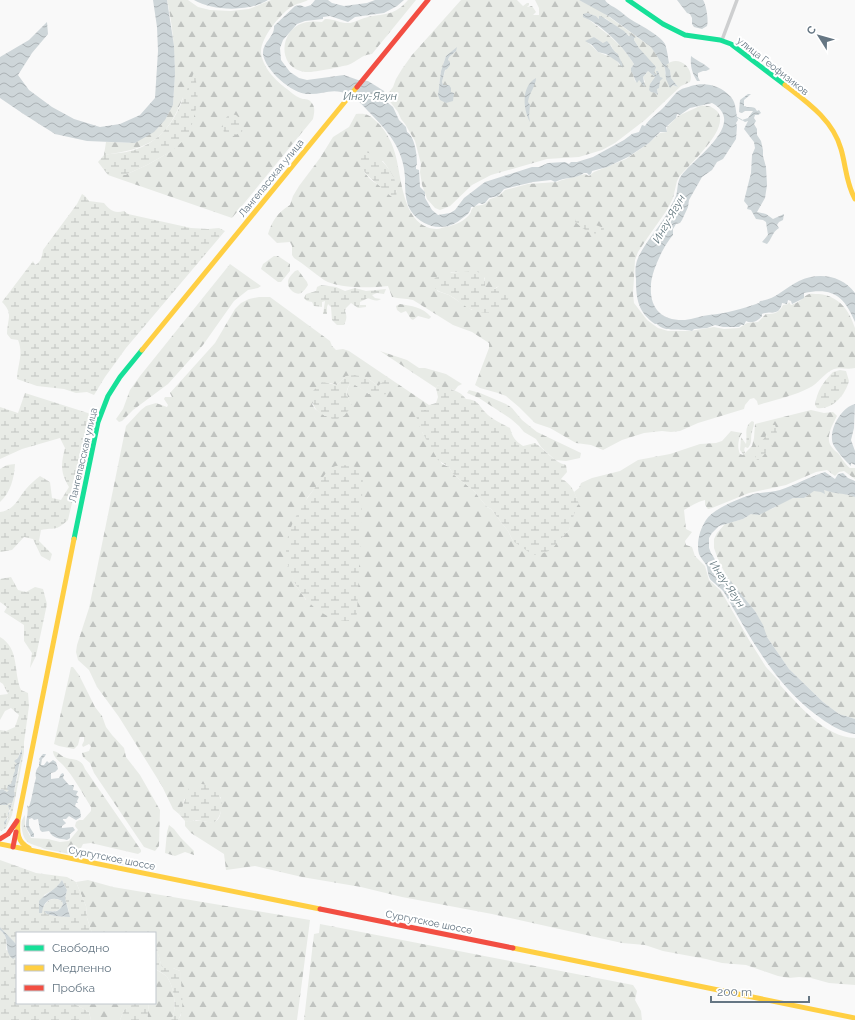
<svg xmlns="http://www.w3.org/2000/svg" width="855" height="1020" font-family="Raleway,sans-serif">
  <defs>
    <pattern id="forest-firs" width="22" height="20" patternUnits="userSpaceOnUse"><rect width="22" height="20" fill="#e8ebe6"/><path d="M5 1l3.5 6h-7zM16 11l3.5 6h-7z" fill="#c0c3c0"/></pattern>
    <pattern id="wetland-marsh" width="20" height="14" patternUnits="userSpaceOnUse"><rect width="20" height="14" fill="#e8ebe6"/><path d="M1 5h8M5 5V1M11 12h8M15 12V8" fill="none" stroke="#c0c3c0"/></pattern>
    <pattern id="water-waves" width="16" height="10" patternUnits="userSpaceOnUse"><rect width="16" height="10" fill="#ced6d9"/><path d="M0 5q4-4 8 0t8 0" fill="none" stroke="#abb2b5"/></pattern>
  </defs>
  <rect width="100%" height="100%" fill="#f9f9f9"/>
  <g fill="url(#forest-firs)" fill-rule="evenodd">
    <path d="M167,0H188L198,7L210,10L231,11L249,9L271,0H308C303,3 297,3 291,7C280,15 261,37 261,52C262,67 276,81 287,89C291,92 295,96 300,98C304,100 308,98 311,102C316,107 314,113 313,119L232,218L108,175H125L147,165L170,152L183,97C167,140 148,149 104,155L106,142L135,143L173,105C176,70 175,35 167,0Z"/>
    <path d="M408,0H416L372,54C361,55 358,61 348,65C339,67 313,73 305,72C280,69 278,37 298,25C305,21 315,21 322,22L325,19C333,18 341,24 350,23C356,22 362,18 368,17C387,13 394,16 408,0Z"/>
    <path d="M461,0H517L523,6L527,3H529V5L527,7L532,6L536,12L533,15H539V8L535,0H579L598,9L651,47L664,65L665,68V73L673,85L678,87L671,78L670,70L666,65C678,54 695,68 690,82L681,86L645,120L615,143L602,150L579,157L547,159L491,175L472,185L450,206L440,210L435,208L427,199L422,185L420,172L421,164L415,141L405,124L401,119L398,112L388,99L387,95L393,87L396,79L402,69L412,55ZM587,13L596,16L600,20L605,18L633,38L639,48L653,66V73L657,75V73C661,78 661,84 657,89L658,94L655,93L650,84L655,77L648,71L643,77L645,82L642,84L638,79L637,82L635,81L631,68L634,64C622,44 606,33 588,19ZM594,37L603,43L611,45L614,52L621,61L620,66C616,56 606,56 598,52C595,50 592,45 588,43ZM456,51L449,57L442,82L443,85H446L451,92L438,95L441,71L446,56Z"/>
    <path d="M700,106C707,105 712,106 717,111C732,128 689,164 679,177L677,181L673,198L667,210L648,237L638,252L635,260L633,294L634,303L647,320L658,328L668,331H690L714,327L724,329L739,328L747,323L758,322L766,314C775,314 779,313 783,305L788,304L789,302L791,305C801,302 800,299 807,295C809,293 815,294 819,294C839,296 849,310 855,328V368C847,370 840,367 834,369C824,373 818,384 809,388C794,396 774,400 758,405L757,401L754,398L750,399L745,405L744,409L698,423L680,431L671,432L662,431L644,433L622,440L603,450L591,445L576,443L550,428L535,423L519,407L506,396L498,393L480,388L475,385L489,348V343L472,332L453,325L413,300C405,298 399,299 392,297L388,286C371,288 339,289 324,280C314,273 304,264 294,258L292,255V246L290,242L277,243L268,234C272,221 278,212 290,205L293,196L299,186L320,158L333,137L349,127L356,114C366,113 370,115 377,122C387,132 393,144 396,157C402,180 403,228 437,229C440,229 443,227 446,227C455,225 466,221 471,212C471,211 471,210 472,209C475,204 481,206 485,204L490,199L499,196L505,190L528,184L557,182L562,180L585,174L589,176L594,172L626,159L649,143L660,133L667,132V127L678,116ZM360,161H383L388,168L397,192C379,186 365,181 360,161ZM451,272H475L485,278V287L492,290L499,286L472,310L449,295L437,291Z"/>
    <path d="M274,256H278L290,264V271L281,282H278L261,269L263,264Z"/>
    <path d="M230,264L261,286L258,288L248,290L234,301L203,345L168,384L133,410L122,421L119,422L116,419L123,409L130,390L140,376Z"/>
    <path d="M298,270L307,282L308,285C306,288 304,291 301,293C295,296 287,288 288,282C288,278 292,274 295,271Z"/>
    <path d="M259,297H270L330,341L332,346L336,350L343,349L349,351L429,405L431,410H424L422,432L442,464L449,467L453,474L474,491L487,507L491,509L508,531L513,541L560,540L569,530L571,521L574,515L577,499L574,492L579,488L581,483L592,478L620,471L638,460L670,454L700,444L716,443L722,441L731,431L742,433C738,439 737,447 740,454L743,455L752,446L754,438L755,424L811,410L824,413L833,412L837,416C833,424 825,437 831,446C833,449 835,451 838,453C842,458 844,463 850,468H855V479L844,471L839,472L835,476L827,470L816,472L786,485L749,493L712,508L708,509L705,505V500C697,502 691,506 684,510L686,529L692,532L685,541L686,545L692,547L695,556L705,566L709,580L721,591L749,640L766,667L780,682V685C799,705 824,737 855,738V985L829,983L811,978L799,977L789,978L778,976L746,965L722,963L706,959L663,951L645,945L622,943L492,914L402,897L361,887L302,877L255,866L226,870L224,854L191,833L185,826V821C190,822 195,820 201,821C204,821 210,823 213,822C223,821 221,804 221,797L184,799L183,808L179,814L173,809L162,786L119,717L97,687L89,670L78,660L76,652L77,645L89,608L126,426L141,410L146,406L156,403L167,407L168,405L164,399L165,397H172L170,393L215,343L235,309L241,303L249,299ZM346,376L366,377L378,386L385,380L369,394L354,384H350C345,392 347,396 351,404L325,416L315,409L312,404L330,383L337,385ZM333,467L306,600L295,584L288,564L307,498L326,474Z"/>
    <path d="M400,304C411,306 423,307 431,317L429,319L418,316L413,320L411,319L406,311L401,313L397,310L396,306Z"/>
    <path d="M380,351L407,360L419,368H425L446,374L462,384L458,386L455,390L445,389L438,385L436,388Z"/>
    <path d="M469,390L480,393L506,404L512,408L522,420L537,432L581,453L580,458L566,461L555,460L541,447L536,439L524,432L519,426L511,419L479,398L467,393Z"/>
    <path d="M814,490L824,492V490L846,494L855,497V719L839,714L823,702L789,669L767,637L755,611L729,580L719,562L714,548V539L717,533L725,524L743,519L751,514L772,509L783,502L793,498H804Z"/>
    <path d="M71,667H73L79,675L95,707L102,716L106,727L112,735L124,748L126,757L140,775L160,810L159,846L155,851L144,847L94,773L90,763L83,757L82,753L89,751L91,746L89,744L83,747L82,745L84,741V737H80L78,745L74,749L59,746L54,744Z"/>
    <path d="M53,751C57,751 60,755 64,757C73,761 81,757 85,769L141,850V852L138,854L91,843L83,844L81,848L87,852L149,866L150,868L148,870L45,849C32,843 25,846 22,830C21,824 21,820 25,815V826L31,838L48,839L60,842L69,841L78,830L75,826L76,822L79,820H83L91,811V807C83,794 74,777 63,765C59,761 53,757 53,751Z"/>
    <path d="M169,825L174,829L181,838L194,851V855L185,852L175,856L165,853L167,832Z"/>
    <path d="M88,880L113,887L310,920L297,1020H178L181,1015L180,971L173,968H162L157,950H155V933H92L87,918L86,906L76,882Z"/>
    <path d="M320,924L633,985L637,991L635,1000L641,1011L642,1020H304L314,934L319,933Z"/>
    <path d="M155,969C158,971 163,973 166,976C174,984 178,1011 171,1020H147L149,1003H155Z"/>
    <path d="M73,1003H135V1004L124,1010L120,1020H91L89,1012Z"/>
  </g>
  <g fill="url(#wetland-marsh)" fill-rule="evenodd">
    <path d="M195,70L198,101L189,136L170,152L147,165L125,175H108L98,162L104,155C115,153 127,153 137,149C174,135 181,103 195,70Z"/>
    <path d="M229,114L236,115L244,122L242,132L233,136L224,133L222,123Z"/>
    <path d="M364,152C381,153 401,179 396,197H392C386,193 381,187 376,183C367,175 353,164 364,152Z"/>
    <path d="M82,194L85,196L89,201L104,203C110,210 114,214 124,211L128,214L191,228L208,229L219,228L225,231L126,348L105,377L94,395L87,392L76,393L64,389L37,386L17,379C17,366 24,354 18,340L11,339L7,334C7,319 14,314 2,302L33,261L35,265C41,262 42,257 43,250L77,204Z"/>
    <path d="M577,216L587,222L604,228L603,234C589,234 586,231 575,222Z"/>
    <path d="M461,272C468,272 481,269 484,277C485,280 485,284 485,287L495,289C502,284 506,288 509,295C507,313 487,316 473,310C464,307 457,299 449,295C442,292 438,292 433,286L434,279L441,273Z"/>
    <path d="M321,285L336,287L345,291L355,288L366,291L386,289L384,294L377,293L372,295L375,298L381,299C376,302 373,300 368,298L360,302V305H366V307L358,308L351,303L346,308L345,311C347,316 347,319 344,325H337L332,320L331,307L328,304L327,307V314H323L325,301L322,302V307L314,306L312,302L307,301L304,298L306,294L316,291L317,287Z"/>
    <path d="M840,370L846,371L849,381C845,395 833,410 817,408L815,405C817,391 823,382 833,372Z"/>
    <path d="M354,375L366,377L378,386L385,380L389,381L391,389L387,394C381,395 374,396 367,393C361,390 357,384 350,384C343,394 349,397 352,406L344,416L335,420C318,413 313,411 311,393L322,382L337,385L346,376Z"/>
    <path d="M438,385C449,390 459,389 466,399C479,400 478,405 486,413C490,418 504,425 510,428C512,436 515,441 523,446L535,443C546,450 553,462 566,465L567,472L561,479C571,482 576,495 579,504L577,506L569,530L551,550L541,554L533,555L513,541L508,531L491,509L487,507L474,491L453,474L449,467L438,460L422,432L416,416L421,408L424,410H430L429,405L436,403L438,397L436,388Z"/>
    <path d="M25,393L91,414L92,418L68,520C55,532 55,527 41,530L39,541L52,554L50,561L41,556L33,539L24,537L12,550L0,552V512C15,510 18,498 26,489C30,484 35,480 40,476L50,482L52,498L61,500L69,487C60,472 61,464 65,448L60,438L22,449L0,459V407L18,413Z"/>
    <path d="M752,421L754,422C754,426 753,428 752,432C750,438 753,442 748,448L745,447L744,450L745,453L743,454L740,450L741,437L746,444C748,436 743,427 752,421Z"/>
    <path d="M770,425H775C782,439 767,449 760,460H757L754,454C757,447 760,443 765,437C767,434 768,429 770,425Z"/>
    <path d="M15,464C14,478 11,492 0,502V469L7,465Z"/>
    <path d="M345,465L356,467L362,471L363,478L357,614L352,621C317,623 287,585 286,551C286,525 306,499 321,480C324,476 328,469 333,467C336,465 342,466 345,465Z"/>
    <path d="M11,577L18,590L26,592L35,587L43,589L47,604L36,656L30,668L32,653L24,641V625L4,612L7,607L0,602V579Z"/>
    <path d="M0,637C20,649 13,671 21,690L28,693L29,706L24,742V752L12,815L6,828L1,831L0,830V805H7L9,803L12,802C8,808 10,815 5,821H7L15,794L14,792C16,787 22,754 21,750L18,758L16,759L17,764L15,765V771L10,790L7,792L2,789L0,790V730L6,731L15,727L19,715L11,708L5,711L0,720V695L8,694L3,684L0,682Z"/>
    <path d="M197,784C203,784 208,784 213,787C224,794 225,816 213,823L196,820L189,822L185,821L179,814C184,806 185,797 189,788Z"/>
    <path d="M0,860L36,873L67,877L76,882L86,906L87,918L92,933H17V945L0,927ZM62,880L67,890L65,898L69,912L64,917L55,916L47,914L45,912C53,910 59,914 63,904L62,901C51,896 46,901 42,910L44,895L58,887Z"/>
    <path d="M0,930C7,935 7,942 6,950L17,953V1003H73L89,1012L91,1020H0Z"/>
    <path d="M157,949L162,968H173L180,971C181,985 186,1009 178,1020H171C178,1011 174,984 166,976C163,973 159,971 155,969V950Z"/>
    <path d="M135,1003H149L147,1020H120L124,1010Z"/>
  </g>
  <g fill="url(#water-waves)">
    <path d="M153,0H167L174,46L175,73L173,105L165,120L154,132L135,143L87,141L55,134L22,113L0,98V57L29,40L47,22L48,34L32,53L18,75L29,90L52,107L74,119L100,127L120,124L140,115L155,98L158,51L157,27Z"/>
    <path d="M194,0H268C249,12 213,11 194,0Z"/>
    <path d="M315,0H328L332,3L344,6L367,3L375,0H404L397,6L384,13L355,17L348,22L330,16L323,17V19L305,21L297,24L283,40L280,48L281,60L290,72L299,78L307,80L344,75L358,80L368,81L384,91L385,94L382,96L381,97L385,98L388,103L393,107L399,120L406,127L407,132C415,137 417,155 417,164L416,166V169L419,170L420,187L425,192V198L432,210L438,215L450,213L455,210L464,198L485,182L532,167H539L548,163L565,162L569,164L571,162H577L593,157L624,140L632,134L639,132L642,125L645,126C649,119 657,114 663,108C668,103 672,97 677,92C682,88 686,88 691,86C705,82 720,85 731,97C737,104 735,112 738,120L736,123L737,126L736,139L723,159L717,162L712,170L702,177L689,200L688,207L682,220L680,223L676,224L673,229V235C664,245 652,270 651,284C649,308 661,321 685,320C693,319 701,316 709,315C728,313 741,309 759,303L760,301C775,300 786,287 799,281C818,272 842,275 855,293V322C844,296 833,287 804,293V298L792,304L791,301L788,300L787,304L782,303C779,317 772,310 762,314V316C758,321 752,324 746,321L744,325H741L739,327H723L715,325L707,328L694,329L692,331C681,328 665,333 657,324H655C638,312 636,299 636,279C635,272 635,265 638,258C645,242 659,228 668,212C670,207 674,201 676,196C678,189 677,182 681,176C694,158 748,123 712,103L690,108L680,115L677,114L676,118L666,127L667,132H660L649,143L628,157L607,167L592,171L591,174L589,175L587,173H584C576,179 564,177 555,182L551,180L533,182L504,189L498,196L489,198L485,203L482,204L479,203L474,207H471C470,214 465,216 460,220C445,232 422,228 411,211C405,202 405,188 405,178C404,149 387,130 368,111C361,103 352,94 341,92C330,89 319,95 308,94C292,94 265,70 263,54C262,42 275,37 274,26L295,6L300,5L305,7L311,5Z"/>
    <path d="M579,0H605C608,5 613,6 617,9C622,12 625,16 630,19C638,24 660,35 665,44C667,49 668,57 669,63L666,65L670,70L671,78L678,87L673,85L670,88L666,79L665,68L651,47L610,17Z"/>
    <path d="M677,0H703C706,4 709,21 707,26L702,29L694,27L692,24V18L690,14L687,13Z"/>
    <path d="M587,13L596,16L599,19V16H601L624,31L629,36H631L629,33L636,38H634V40L639,48L656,67L654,73L657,75L656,71H658L660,77L663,78L660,81L659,88L657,89L658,95L655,93L651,92L649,90L650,84L655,77L648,71L643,77L645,87L642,84L639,80L637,83C634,79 634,75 631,71V68L634,64C624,47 601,24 583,17V14Z"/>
    <path d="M594,37L603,43L607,41C612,46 613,52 618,54C619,59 623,62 623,68L618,62L606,54L598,52L592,45L585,41Z"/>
    <path d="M457,47L456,51L449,57L448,60L450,62V65L447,69L445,70L442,82L443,85H449L451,88V92L454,93L453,101L446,103L440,100L438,95L441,71L446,56Z"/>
    <path d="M691,56C697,61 704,63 710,69L706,71H703L698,73V77L700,81H697C692,73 690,66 691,56Z"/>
    <path d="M536,78C536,86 529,93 528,102L530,105L529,116L530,122C523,109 521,86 536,78Z"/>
    <path d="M748,94H751L744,100V106C748,108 751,106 755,108L757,111L759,110L761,113L758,115H755L754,118L756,121L754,124L757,129V135L761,141L763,150V156L766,167L767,185L765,198L757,212L766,214L773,219L784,214L783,220L779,222L777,225L779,228C772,232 772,239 767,244L762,242L768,235L766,222L763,220L756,219L751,210L747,209L748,206L744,201L751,173L752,155L755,148L754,142L744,129L748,121L745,122L742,120L748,118L753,111H745L742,113L739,112L740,100Z"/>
    <path d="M855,404L854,428L851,440L855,451V465L851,463V466C846,462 835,449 833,444C829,432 837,416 847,408C849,406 852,405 855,404Z"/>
    <path d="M825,472L835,479L838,474L843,473L848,478L855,481V497C845,493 834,494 824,490L825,494L821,492L814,491L804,498H793L759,515L751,514L743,519L719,526L712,533L709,538V548L711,553L722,571L755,611L763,625L767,637L789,669L823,702L839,714L855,719V734C840,732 827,723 815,714C774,683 750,637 725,594C722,588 714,584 710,579C708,575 708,572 707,567C706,563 701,559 699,554C696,543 700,529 706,520C713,509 738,499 750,495C759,492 770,493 780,490C795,485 809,477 825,472Z"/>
    <path d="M22,749V754L19,765L14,792L15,794L5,826L4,822L8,817V813L10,811L8,806L12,803H9L7,805H0V790L2,789L7,792L9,790L7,789L8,785L11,784C13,780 13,774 15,771V765L17,764L14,761L18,758Z"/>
    <path d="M43,754H46L45,756L42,759L41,765H44L47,761L49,763L53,760L56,762L58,769L55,772L51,773V779L59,778L61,774L63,773L64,775L63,778L69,785H74L73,790L78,791L76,795L79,797L77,801L78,803H76L75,806L80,810L81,817L76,820L69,816L66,819H63V820L66,823L62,826V828L73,827L75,830L70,834V838L67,840C59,838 53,839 49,831L42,832L40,830L38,819L34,820L32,818L29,819V826L34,834V837H31C30,832 26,830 26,825C26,818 29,813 27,805L29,807C32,799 33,788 36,778C35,774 36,769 39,766V762L40,761L39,759Z"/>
    <path d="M62,880L67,890L65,898L70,917L55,916L47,914L44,911C53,911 59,914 63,904L62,901C51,895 43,902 42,913H39V901C46,893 56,890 62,880Z"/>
    <path d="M0,927L17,945V953H16V957L13,959C2,950 12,939 0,930Z"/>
  </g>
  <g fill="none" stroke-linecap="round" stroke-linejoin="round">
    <path stroke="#ced6d9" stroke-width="1" d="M735,116L742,120"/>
    <path stroke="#cecfd0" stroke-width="3.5" d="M722,40L737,0"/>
    <g stroke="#16e098" stroke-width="5">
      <path d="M628,0L663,24L685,35L720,40L731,44L785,85"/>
      <path d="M74,539L98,422L108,396L120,377L142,350"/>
    </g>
    <g stroke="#ffcf43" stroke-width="5">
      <path d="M785,85C807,102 833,120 841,149C846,166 846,183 855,199"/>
      <path d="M142,350L357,87"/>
      <path d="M0,844L320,909"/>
      <path d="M29,848C17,842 17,832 18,820L74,539"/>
      <path d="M513,948L855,1018"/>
    </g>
    <g stroke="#f24e42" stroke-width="5">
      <path d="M357,87L428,0"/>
      <path d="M0,839L8,834L17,821"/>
      <path d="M13,847L16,832"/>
      <path d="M320,909L513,948"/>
    </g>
  </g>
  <g text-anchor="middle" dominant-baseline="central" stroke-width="4" stroke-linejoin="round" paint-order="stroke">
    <g font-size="10" fill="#657683" stroke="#fff">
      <text transform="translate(773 66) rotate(38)">улица Геофизиков</text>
      <text transform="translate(271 178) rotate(-51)">Лангепасская улица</text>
      <text transform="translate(83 455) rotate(-77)">Лангепасская улица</text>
      <text transform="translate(112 858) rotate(11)">Сургутское шоссе</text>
      <text transform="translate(429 922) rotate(11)">Сургутское шоссе</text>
    </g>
    <g font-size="11" font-style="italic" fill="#60757c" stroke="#fff">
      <text x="370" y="96">Ингу-Ягун</text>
      <text transform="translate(669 219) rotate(-60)">Ингу-Ягун</text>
      <text transform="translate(727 584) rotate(56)">Ингу-Ягун</text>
    </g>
  </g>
  <rect x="16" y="932" width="140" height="72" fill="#ffffff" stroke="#c1c8cd"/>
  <rect x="24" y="945" width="20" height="6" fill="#16e098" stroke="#c1c8cd"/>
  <text x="52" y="952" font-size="12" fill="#657683">Свободно</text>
  <rect x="24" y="965" width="20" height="6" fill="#ffcf43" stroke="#c1c8cd"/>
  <text x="52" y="972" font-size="12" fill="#657683">Медленно</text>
  <rect x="24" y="985" width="20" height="6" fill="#f24e42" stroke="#c1c8cd"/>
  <text x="52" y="992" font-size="12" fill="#657683">Пробка</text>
  <g transform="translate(819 36) rotate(307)" stroke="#ffffff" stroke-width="3" paint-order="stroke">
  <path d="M0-3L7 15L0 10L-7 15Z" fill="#657683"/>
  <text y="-6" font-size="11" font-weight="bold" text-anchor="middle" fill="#657683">С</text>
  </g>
  <path d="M711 996v6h98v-6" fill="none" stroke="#657683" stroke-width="2"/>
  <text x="717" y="996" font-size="12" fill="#657683" stroke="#ffffff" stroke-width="3" paint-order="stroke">200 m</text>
</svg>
